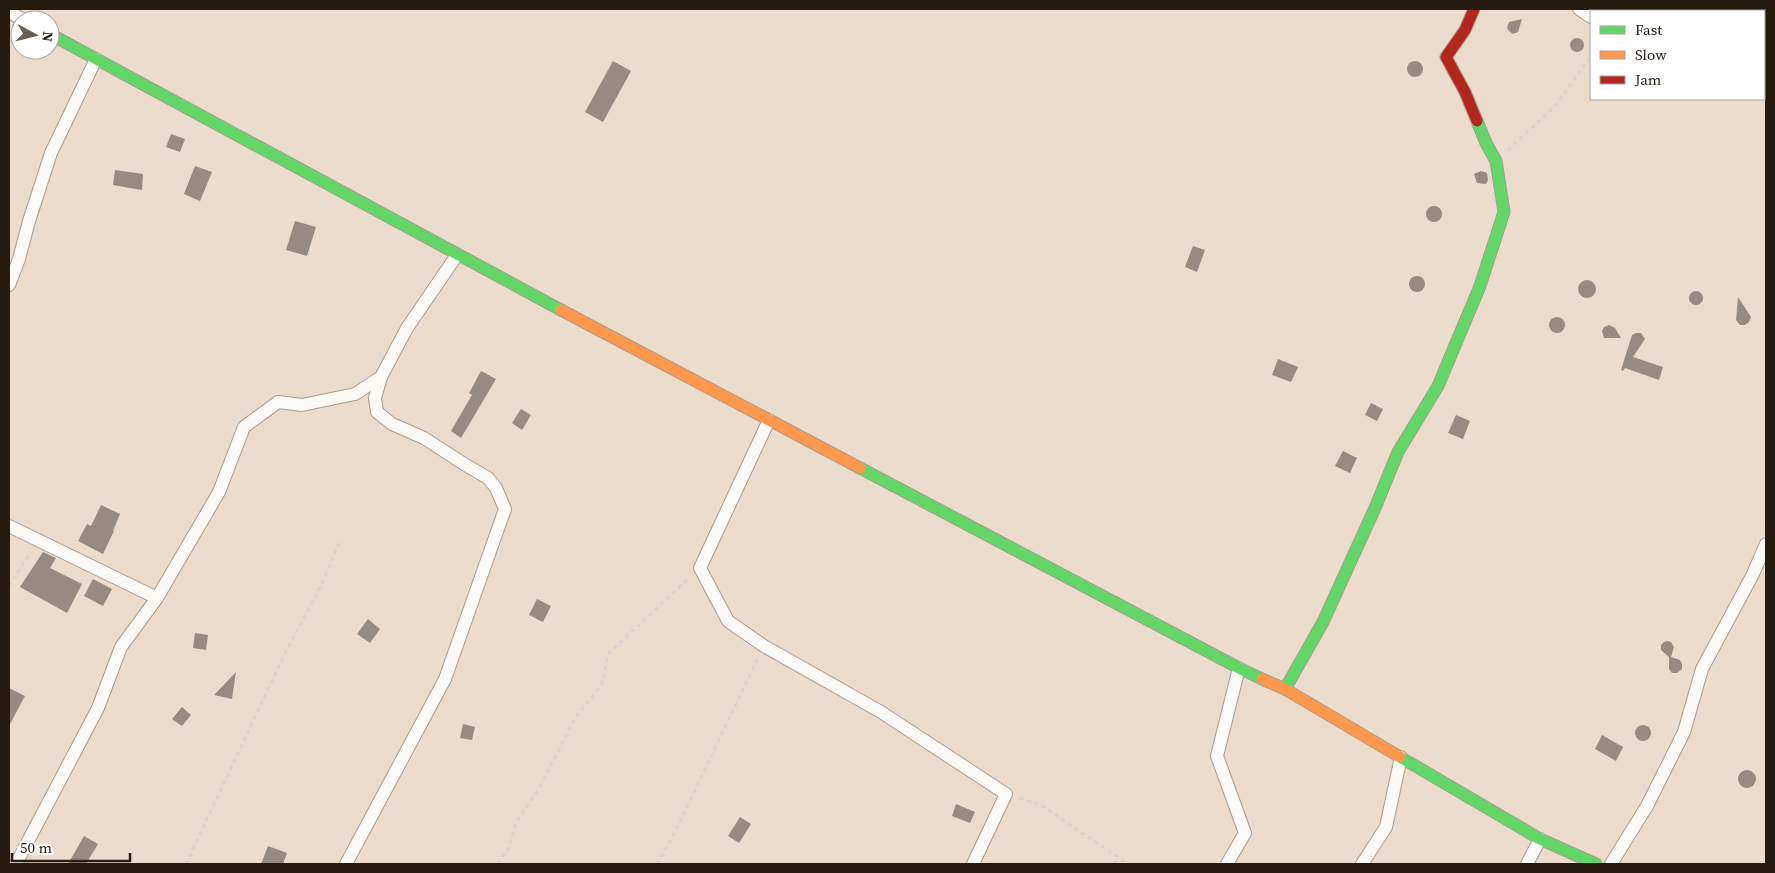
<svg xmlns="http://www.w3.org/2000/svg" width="1775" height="873" font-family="'Source Serif 4',serif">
  <rect width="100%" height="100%" fill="#ebdccc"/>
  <g fill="#968b7e">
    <path d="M1522,19L1518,32L1513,34L1509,31L1507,28L1509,22Z"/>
    <circle cx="1577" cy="45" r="7"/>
    <circle cx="1415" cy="69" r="8"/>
    <path d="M613,61L631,71L603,122L585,112Z"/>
    <path d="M171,134L185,139L180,152L166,147Z"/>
    <path d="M195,166L212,172L200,201L184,194Z"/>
    <path d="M115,170L143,174L142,190L113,185Z"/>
    <path d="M1481,171L1487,173L1488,180L1486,184L1477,183L1474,174Z"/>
    <circle cx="1434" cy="214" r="8"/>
    <path d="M295,221L316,227L307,256L286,250Z"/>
    <path d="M1193,246L1205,250L1197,272L1185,267Z"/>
    <circle cx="1417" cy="284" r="8"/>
    <circle cx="1587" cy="289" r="9"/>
    <circle cx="1696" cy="298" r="7"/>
    <path d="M1738,297L1751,317L1749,322L1745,325H1740L1736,320Z"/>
    <circle cx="1557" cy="325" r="8"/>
    <path d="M1609,325L1615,328L1621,338H1604L1602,331L1604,327Z"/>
    <path d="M1636,333H1641L1645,339L1633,357L1663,367L1659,380L1625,368L1623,371L1621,370L1632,335Z"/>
    <path d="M1278,359L1298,367L1291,382L1272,375Z"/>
    <path d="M481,371L496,379L461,438L451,431L472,395L469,393Z"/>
    <path d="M1371,403L1383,409L1377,421L1365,415Z"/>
    <path d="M521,409L531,415L522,430L512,423Z"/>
    <path d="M1456,415L1470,421L1463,439L1448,433Z"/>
    <path d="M1343,451L1357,458L1350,473L1335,466Z"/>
    <path d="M101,505L120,514L113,531H114L103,554L78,541L87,524L91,526Z"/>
    <path d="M43,552L56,558L50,568L82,584L67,613L20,587Z"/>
    <path d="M93,579L112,589L103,606L84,596Z"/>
    <path d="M537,599L551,606L543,622L529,615Z"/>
    <path d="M368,619L380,629L370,643L357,634Z"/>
    <path d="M195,633L208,635L206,650L193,648Z"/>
    <path d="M1667,641L1671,642L1674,647L1671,657L1680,660L1682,664V669L1677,673H1672L1669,669V657L1661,650V645L1664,642Z"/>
    <path d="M236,672L232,699L214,695Z"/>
    <path d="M9,688L25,696L9,726Z"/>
    <path d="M182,707L191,715L182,726L172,719Z"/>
    <path d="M463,724L475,727L472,740L460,738Z"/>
    <circle cx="1643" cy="733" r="8"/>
    <path d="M1602,735L1623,747L1616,761L1595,749Z"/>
    <circle cx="1747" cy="779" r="9"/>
    <path d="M956,804L975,812L970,823L952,816Z"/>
    <path d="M740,817L751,824L739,843L728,836Z"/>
    <path d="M84,836L98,844L86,864H68Z"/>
    <path d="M268,846L287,853L283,864H261Z"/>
  </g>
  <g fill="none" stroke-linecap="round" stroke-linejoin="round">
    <defs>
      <g id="street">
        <path d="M1579,9L1591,17"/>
        <path d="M9,12L24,20"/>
        <path d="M1764,86L1766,87"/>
        <path d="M9,285L19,259L29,221L51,153L96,59"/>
        <path d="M769,420L700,568L728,621L764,646L881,712L1006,794L973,864"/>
        <path d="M9,526L157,598"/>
        <path d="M16,864L98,708L121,647L157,598L219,492L244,427L278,402L302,405L355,394L381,377"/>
        <path d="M346,864L445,679L505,509L496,488L488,478L464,464L424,438L392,424L377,412L375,398L381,377L407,328L457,255"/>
        <path d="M1227,864L1245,833L1217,756L1239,668"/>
        <path d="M1362,864L1386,827L1401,757"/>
        <path d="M1527,864L1540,839"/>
        <path d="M1611,864L1647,806L1684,732L1702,669L1753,574L1766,544"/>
      </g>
      <g id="fast">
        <path d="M50,34L561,310"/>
        <path d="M860,468L1239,668L1262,679"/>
        <path d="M1285,689L1323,622L1375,508L1398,452L1438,386L1480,286L1504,212L1496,161L1486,143L1477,121"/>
        <path d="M1400,757L1540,839L1596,864"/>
      </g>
      <g id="slow">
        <path d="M561,310L860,468"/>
        <path d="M1262,679L1285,689L1400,757"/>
      </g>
      <path id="jam" d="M1474,9L1465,30L1446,57L1465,92L1477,121"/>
    </defs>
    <use href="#street" stroke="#a79c8f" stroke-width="14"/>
    <use href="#fast" stroke="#a79c8f" stroke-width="13"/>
    <use href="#slow" stroke="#a79c8f" stroke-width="13"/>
    <use href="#jam" stroke="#a79c8f" stroke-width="13"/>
    <g stroke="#d7d3ce" stroke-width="2.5" stroke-dasharray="4 4" stroke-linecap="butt">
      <path d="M1508,150L1554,107L1589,59L1591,38"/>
      <path d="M9,586L31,552"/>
      <path d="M1019,798L1041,805L1128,864"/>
      <path d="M186,864L287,649L321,586L339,543"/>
      <path d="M498,864L508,849L516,823L540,787L575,718L602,684L608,654L689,578"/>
      <path d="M657,864L676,830L758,658"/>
      <path d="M1115,864L1117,858"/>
    </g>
    <use href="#street" stroke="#fcfaf7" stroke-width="12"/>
    <use href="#fast" stroke="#63d668" stroke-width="11"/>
    <use href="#slow" stroke="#ff974d" stroke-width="11"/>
    <use href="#jam" stroke="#b3261e" stroke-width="11"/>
  </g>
  <rect width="1775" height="873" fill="none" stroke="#251b10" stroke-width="20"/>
  <rect x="1590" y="10" width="175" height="90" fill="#ffffff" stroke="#a8a49f"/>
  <rect x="1600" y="26" width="25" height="8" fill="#63d668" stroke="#a8a49f"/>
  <text x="1635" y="35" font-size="15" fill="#251b10">Fast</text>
  <rect x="1600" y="51" width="25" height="8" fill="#ff974d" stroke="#a8a49f"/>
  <text x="1635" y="60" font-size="15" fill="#251b10">Slow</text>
  <rect x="1600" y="76" width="25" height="8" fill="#b3261e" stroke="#a8a49f"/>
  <text x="1635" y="85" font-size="15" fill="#251b10">Jam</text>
  <g transform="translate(35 35) rotate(97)"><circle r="24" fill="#ffffff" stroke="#a8a49f"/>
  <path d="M0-4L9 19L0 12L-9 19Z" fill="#6a5f52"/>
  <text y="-8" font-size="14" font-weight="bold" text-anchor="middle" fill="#251b10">N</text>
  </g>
  <path d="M12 853v8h118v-8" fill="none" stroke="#251b10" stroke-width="2.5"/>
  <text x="20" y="853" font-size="15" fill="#251b10" stroke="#ffffff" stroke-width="4" paint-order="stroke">50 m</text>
</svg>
